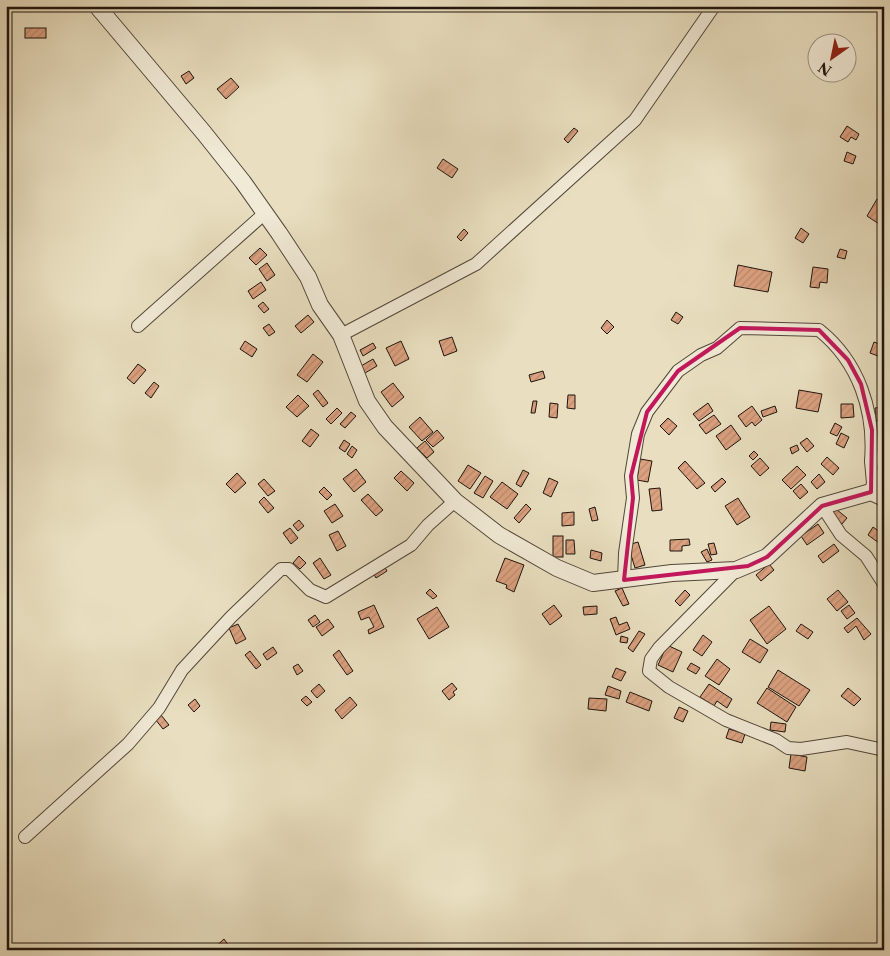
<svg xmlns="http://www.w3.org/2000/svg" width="890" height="956" font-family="'Libre Caslon Text',serif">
  <defs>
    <pattern id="building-hatch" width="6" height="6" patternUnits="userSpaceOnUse" patternTransform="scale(1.25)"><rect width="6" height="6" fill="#dca180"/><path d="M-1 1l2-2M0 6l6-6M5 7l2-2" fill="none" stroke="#bc8a6d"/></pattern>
  </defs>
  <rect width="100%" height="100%" fill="#e9dfc0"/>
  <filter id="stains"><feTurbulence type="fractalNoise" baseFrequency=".004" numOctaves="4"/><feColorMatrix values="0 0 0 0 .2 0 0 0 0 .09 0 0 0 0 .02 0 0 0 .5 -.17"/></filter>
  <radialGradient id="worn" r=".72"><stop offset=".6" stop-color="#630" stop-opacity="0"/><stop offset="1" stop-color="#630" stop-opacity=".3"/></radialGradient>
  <g fill="url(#building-hatch)" stroke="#1e140d">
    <rect x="25" y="28" width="21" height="10"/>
    <path d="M189,71L194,78L186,84L181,76Z"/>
    <path d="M231,78L239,87L226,99L217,89Z"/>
    <path d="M847,126L859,134L856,140L851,137L848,142L840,137Z"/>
    <path d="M574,128L578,131L568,143L564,139Z"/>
    <path d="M847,152L856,156L853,164L844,161Z"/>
    <path d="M443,159L458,169L452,178L437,168Z"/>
    <path d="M877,199L884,203L882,226L867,216Z"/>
    <path d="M801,228L809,234L803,243L795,238Z"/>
    <path d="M464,229L468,233L461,241L457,237Z"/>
    <path d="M260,248L267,255L256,265L249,258Z"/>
    <path d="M840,249L847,251L845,259L837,257Z"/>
    <path d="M267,263L275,275L267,281L259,269Z"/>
    <path d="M738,265L772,272L768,292L734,286Z"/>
    <path d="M813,267L828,269L827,283L820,282L819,288L810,287Z"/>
    <path d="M261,282L266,290L253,299L248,291Z"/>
    <path d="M263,302L269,309L264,313L258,306Z"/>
    <path d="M676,312L683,317L678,324L671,320Z"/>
    <path d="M308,315L314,322L301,333L295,326Z"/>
    <path d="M607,320L614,327L607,334L601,328Z"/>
    <path d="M269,324L275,332L269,336L263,328Z"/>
    <path d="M452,337L457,351L444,356L439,341Z"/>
    <path d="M245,341L257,349L252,357L240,349Z"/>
    <path d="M401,341L409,359L395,366L386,348Z"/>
    <path d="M874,342L882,345L878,356L870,353Z"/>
    <path d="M373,343L376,348L363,356L360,350Z"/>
    <path d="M313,354L323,362L307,382L297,375Z"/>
    <path d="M373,359L377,366L365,373L361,366Z"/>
    <path d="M138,364L146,370L134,384L127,378Z"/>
    <path d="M543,371L545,378L531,382L529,375Z"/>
    <path d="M154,382L159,386L151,398L145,393Z"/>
    <path d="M393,383L404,397L392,407L381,392Z"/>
    <path d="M318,390L328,403L323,407L313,394Z"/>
    <path d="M799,390L822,394L818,412L796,408Z"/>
    <path d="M298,395L309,406L297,417L286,407Z"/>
    <path d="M568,395H575V409L567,408Z"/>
    <path d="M533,401H537L535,413H531Z"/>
    <path d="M550,403L558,404L557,418L549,417Z"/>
    <path d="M708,403L713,411L699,421L693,414Z"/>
    <path d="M841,404H853L854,417L841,418Z"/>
    <path d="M752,406L762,420L755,426L752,422L746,427L738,416Z"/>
    <path d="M775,406L777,412L763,417L761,411Z"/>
    <path d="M884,407V420L876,421L875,408Z"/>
    <path d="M337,408L342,413L331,424L326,419Z"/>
    <path d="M351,412L356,416L345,428L340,424Z"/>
    <path d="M714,415L721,424L706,434L699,425Z"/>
    <path d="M420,417L433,432L422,441L409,427Z"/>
    <path d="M668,418L677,426L669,435L660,426Z"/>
    <path d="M835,423L842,427L837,436L830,433Z"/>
    <path d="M731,425L741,439L726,450L716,436Z"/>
    <path d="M311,429L319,435L310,447L302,441Z"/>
    <path d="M437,430L444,438L433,447L426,440Z"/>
    <path d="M841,433L849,437L844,448L836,444Z"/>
    <path d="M807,438L814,446L807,452L800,443Z"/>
    <path d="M344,440L350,444L345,452L339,448Z"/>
    <path d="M425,441L434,452L427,458L417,448Z"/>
    <path d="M797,445L799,450L792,454L790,448Z"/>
    <path d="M352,446L357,450L352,458L347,454Z"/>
    <path d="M754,451L758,455L753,460L749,456Z"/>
    <path d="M827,457L839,468L833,475L821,464Z"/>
    <path d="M760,458L769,468L760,476L751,466Z"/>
    <path d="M640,459L652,461L648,482L637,480Z"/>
    <path d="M685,461L705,483L697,489L678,468Z"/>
    <path d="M468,465L481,473L470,489L458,481Z"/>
    <path d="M797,466L806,475L791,489L782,480Z"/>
    <path d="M356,469L366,482L354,492L343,479Z"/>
    <path d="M523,470L529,473L521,487L516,484Z"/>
    <path d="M401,471L414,483L407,491L394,478Z"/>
    <path d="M237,473L246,483L235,493L226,484Z"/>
    <path d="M819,474L825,482L817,489L811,482Z"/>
    <path d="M485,476L493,481L483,498L474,493Z"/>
    <path d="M549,478L558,482L551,497L543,493Z"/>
    <path d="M722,478L726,482L715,492L711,487Z"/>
    <path d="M264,479L275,491L268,496L258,484Z"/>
    <path d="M502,482L518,494L507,509L490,497Z"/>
    <path d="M801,484L808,492L800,499L793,491Z"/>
    <path d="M324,487L332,495L327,500L319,492Z"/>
    <path d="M660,488L662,510L652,511L649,489Z"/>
    <path d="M368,494L383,510L376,516L361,500Z"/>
    <path d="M264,497L274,508L268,513L259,502Z"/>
    <path d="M738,498L750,517L737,525L725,506Z"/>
    <path d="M335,504L343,516L332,523L324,511Z"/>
    <path d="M526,504L531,509L519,523L514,518Z"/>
    <path d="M831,505L847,518L842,524L827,511Z"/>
    <path d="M595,507L598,520L592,521L589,509Z"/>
    <path d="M574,512V525L562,526V513Z"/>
    <path d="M299,520L304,526L298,531L293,525Z"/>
    <path d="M818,524L824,533L807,545L801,536Z"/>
    <path d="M873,527L884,535L879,543L868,535Z"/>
    <path d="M290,528L298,538L291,544L283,533Z"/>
    <path d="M338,531L346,546L337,551L329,535Z"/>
    <rect x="553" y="536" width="10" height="21"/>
    <path d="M689,539L690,545L682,546V551H670V540Z"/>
    <path d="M566,540H574L575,554H566Z"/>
    <path d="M638,542L645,565L635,568L628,545Z"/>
    <path d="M714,543L717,554L711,555L708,544Z"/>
    <path d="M834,544L839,551L823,563L818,556Z"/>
    <path d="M707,549L712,560L707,562L701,552Z"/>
    <path d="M591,550L602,553L601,561L590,558Z"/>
    <path d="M299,556L306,563L300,569L293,563Z"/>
    <path d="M320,558L331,575L324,579L313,563Z"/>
    <path d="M505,558L524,565L514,592L506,588L507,585L496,581Z"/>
    <path d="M383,564L387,571L376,578L372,571Z"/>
    <path d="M769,564L774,570L761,581L756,575Z"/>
    <path d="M622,588L629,604L623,606L615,591Z"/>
    <path d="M430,589L437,596L433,599L426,593Z"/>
    <path d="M685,590L690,595L680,606L675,601Z"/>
    <path d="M838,590L848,602L837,611L827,599Z"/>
    <path d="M374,605L384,627L369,634L368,630L374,627L369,617L361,620L358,612Z"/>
    <path d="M554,605L562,616L550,625L542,614Z"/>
    <path d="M849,605L855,613L847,619L841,611Z"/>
    <path d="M597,606V614L584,615L583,607Z"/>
    <path d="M769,606L786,629L767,644L750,620Z"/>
    <path d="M437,607L449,627L429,639L417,619Z"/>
    <path d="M315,615L320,622L313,627L308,620Z"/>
    <path d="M616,617L619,625L627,622L630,629L616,635L610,619Z"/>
    <path d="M857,618L871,634L864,640L856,626L848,633L844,628Z"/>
    <path d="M328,619L334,627L322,636L316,627Z"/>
    <path d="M238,624L246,639L236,644L229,628Z"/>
    <path d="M801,624L813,632L808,639L796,631Z"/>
    <path d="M639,631L645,634L633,652L628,648Z"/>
    <path d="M703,635L712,642L702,656L693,650Z"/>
    <path d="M621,636L628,638L627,643L620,642Z"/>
    <path d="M750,639L768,650L760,663L742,652Z"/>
    <path d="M667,645L682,652L673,672L658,665Z"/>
    <path d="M273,647L277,653L267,660L263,654Z"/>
    <path d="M339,650L353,671L347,675L333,655Z"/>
    <path d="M250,651L261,665L256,669L245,655Z"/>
    <path d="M717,659L730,669L719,685L705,676Z"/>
    <path d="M691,663L700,668L696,674L687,669Z"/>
    <path d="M298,664L303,671L297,675L293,667Z"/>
    <path d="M616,668L626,672L621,681L612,677Z"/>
    <path d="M778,670L810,690L799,706L768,687Z"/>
    <path d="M452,683L457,689L453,692L455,695L449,700L442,691Z"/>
    <path d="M319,684L325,691L317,698L311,691Z"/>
    <path d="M709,684L732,699L727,708L717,701L714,706L700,697Z"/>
    <path d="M608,686L621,691L619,699L605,695Z"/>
    <path d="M767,688L796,707L787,722L757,703Z"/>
    <path d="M848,688L861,699L854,706L841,696Z"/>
    <path d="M630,692L652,701L649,711L626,702Z"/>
    <path d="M306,696L312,702L307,706L301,700Z"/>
    <path d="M350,697L357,705L342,719L335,710Z"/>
    <path d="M589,698L607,699L606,711L588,709Z"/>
    <path d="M195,699L200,706L194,712L188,705Z"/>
    <path d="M679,707L688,711L683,722L674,718Z"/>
    <path d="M161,715L169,725L163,729L155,719Z"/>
    <path d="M771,722L786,724L785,732L770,730Z"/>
    <path d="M729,729L745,734L742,743L726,738Z"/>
    <path d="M791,754L807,757L805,771L789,768Z"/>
    <path d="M224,939L232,950H212Z"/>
  </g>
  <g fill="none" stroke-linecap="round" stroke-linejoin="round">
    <defs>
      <g id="minor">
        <path d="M138,326L265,213"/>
        <path d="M341,335L476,264L635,120L714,6"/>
        <path d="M871,492L873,483L871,461L884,457"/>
        <path d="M822,506L841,535L866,556L884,584"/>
        <path d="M736,570L659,648L651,659L649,671L669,687L726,720L776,740L788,748L801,749L847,742L884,750"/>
        <path d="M624,580L625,553L633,498L631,476L638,434L647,412L678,371L701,355L717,348L740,328L819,330C859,362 875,411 871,461"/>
        <path d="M25,837L128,744L159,708L182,670L231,617L281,569H289L310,590L326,597L411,545L428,525L455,501"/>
      </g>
      <path id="tertiary" d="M97,6L204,133L243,182L279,233L308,277L320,305L341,335L367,401L385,427L455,501L499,535L557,568L593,583L672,573L736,570L767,557L822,506L871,492L884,498"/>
    </defs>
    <use href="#minor" stroke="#51473a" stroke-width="14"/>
    <use href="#tertiary" stroke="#51473a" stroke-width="18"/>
    <use href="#minor" stroke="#f1ead6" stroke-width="12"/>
    <use href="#tertiary" stroke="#f1ead6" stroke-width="16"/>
  </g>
  <path fill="none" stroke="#c2185b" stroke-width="4" stroke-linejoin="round" d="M740,328L819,330L848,360L861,384L872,430L871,492L822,506L767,557L748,566L624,580L633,498L631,476L647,412L678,371Z"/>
  <rect width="890" height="956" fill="none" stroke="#e9dfc0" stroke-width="25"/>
  <rect x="8" y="8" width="875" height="941" fill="none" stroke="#1e140d" stroke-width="2.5"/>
  <rect x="12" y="12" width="865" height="931" fill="none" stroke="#1e140d"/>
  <g transform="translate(832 58) rotate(213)"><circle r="24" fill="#f1ead6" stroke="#9d9486"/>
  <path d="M0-4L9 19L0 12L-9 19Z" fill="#8f2418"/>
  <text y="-8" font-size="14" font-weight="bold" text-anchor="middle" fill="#1e140d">N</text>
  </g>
  <rect width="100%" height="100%" filter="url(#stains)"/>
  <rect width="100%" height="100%" fill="url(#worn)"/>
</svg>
